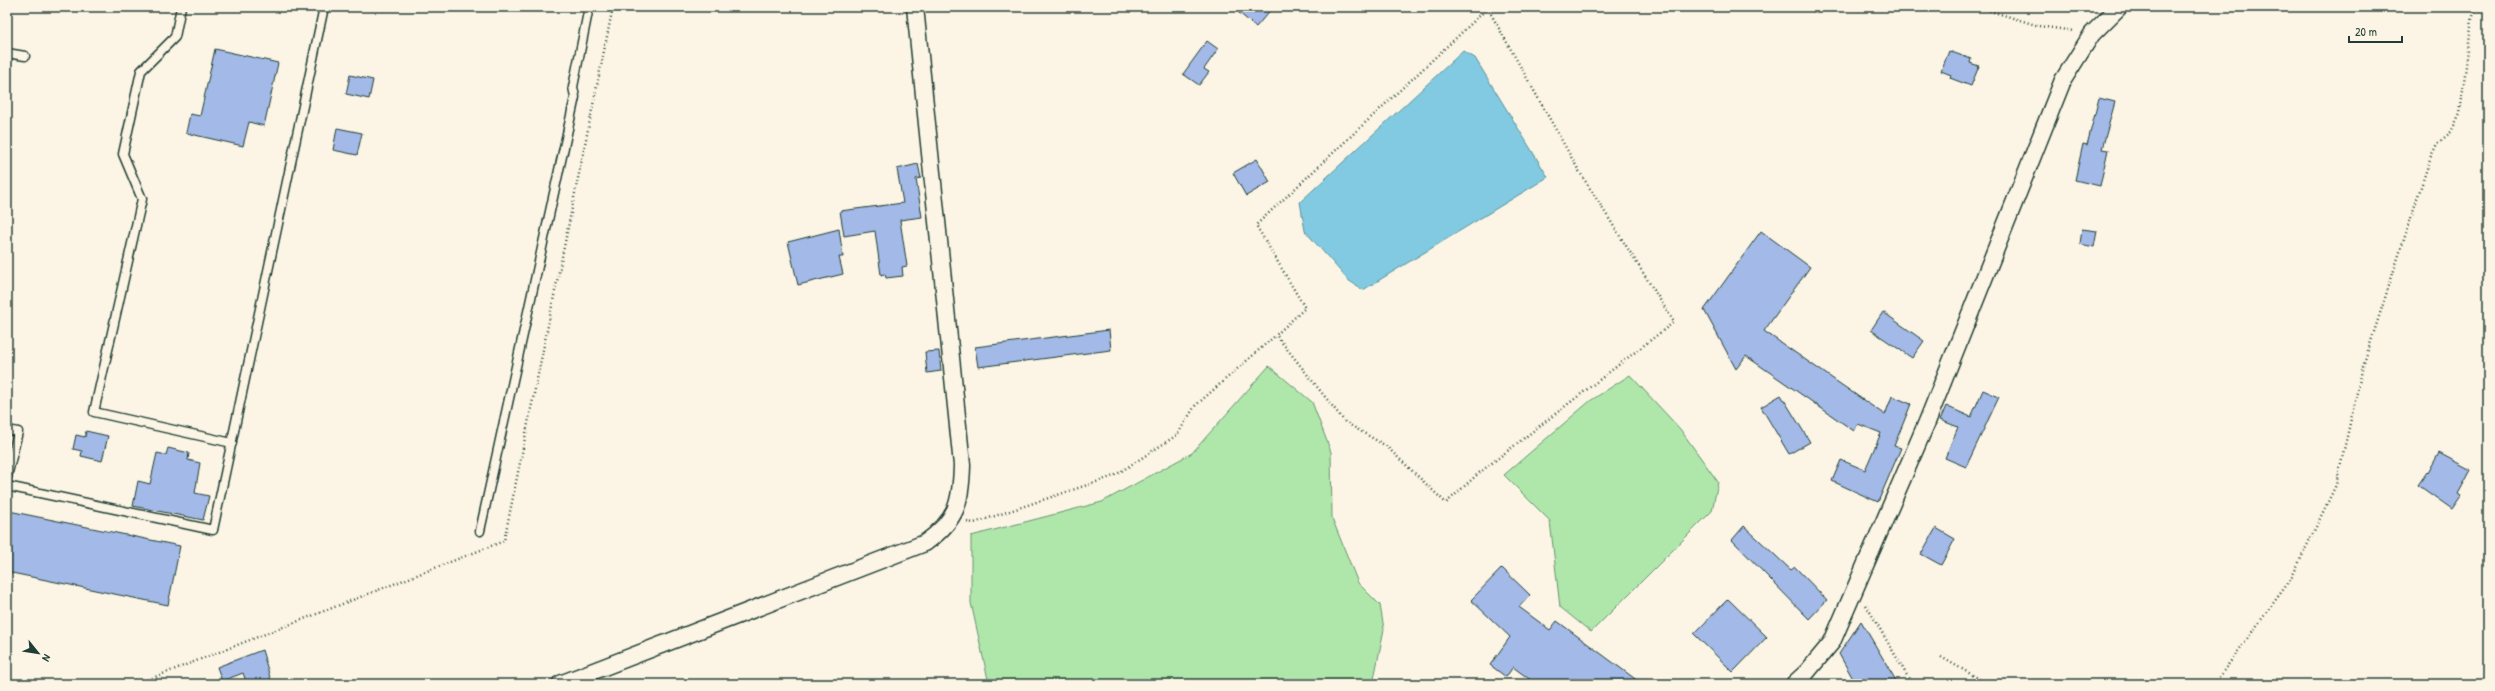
<svg xmlns="http://www.w3.org/2000/svg" width="2495" height="691" font-family="'Patrick Hand',sans-serif">
  <rect width="100%" height="100%" fill="#fcf5e5"/>
  <filter id="ink" filterUnits="userSpaceOnUse"><feTurbulence type="fractalNoise" baseFrequency=".025" numOctaves="2"/><feDisplacementMap in="SourceGraphic" scale="8" xChannelSelector="R" yChannelSelector="G"/><feConvolveMatrix kernelMatrix="1 2 1 2 8 2 1 2 1" color-interpolation-filters="sRGB"/></filter>
  <g filter="url(#ink)">
    <g fill="#afe7ab" stroke="#679270">
      <path d="M1269,366L1312,402L1331,452L1332,518L1358,583L1380,605L1384,629L1373,684H989L971,603V536L1102,502L1192,453Z"/>
      <path d="M1630,375L1680,429L1718,482L1712,511L1591,632L1560,607L1550,521L1504,475L1590,401Z"/>
    </g>
    <path fill="#81cae1" stroke="#5a929c" d="M1463,51L1475,58L1548,177L1363,290L1348,280L1305,231L1300,202Z"/>
    <g fill="#a3b9e7" stroke="#1f3d34">
      <path d="M1232,7H1273L1256,27Z"/>
      <path d="M1207,41L1218,49L1204,69L1209,72L1199,85L1183,74Z"/>
      <path d="M215,49L278,63L264,126L249,122L243,146L186,133L190,114L200,116Z"/>
      <path d="M1949,51L1971,59L1970,63L1979,66L1971,86L1950,78L1951,75L1941,71Z"/>
      <path d="M350,75L373,80L369,99L346,94Z"/>
      <path d="M2099,98L2115,102L2102,149L2108,150L2100,186L2075,180L2083,144L2087,145Z"/>
      <path d="M337,128L362,133L357,155L333,150Z"/>
      <path d="M1257,159L1270,182L1246,196L1233,173Z"/>
      <path d="M918,164L921,178L916,179L922,217L900,220L907,266L902,267L903,276L886,278L885,274L881,275L875,231L844,236L840,211L903,203L897,169Z"/>
      <path d="M839,229L843,257H839L843,274L798,285L788,242Z"/>
      <path d="M2082,229L2097,231L2094,247L2080,244Z"/>
      <path d="M1761,231L1810,267L1764,331L1885,415L1892,396L1911,404L1894,446L1901,448L1878,502L1832,481L1841,460L1865,470L1881,433L1858,424L1854,431L1746,356L1736,369L1704,310Z"/>
      <path d="M1883,312L1924,341L1912,358L1871,330Z"/>
      <path d="M1109,330L1111,350L978,367L975,347Z"/>
      <path d="M939,351L941,371L927,373L925,352Z"/>
      <path d="M1983,390L1999,397L1966,467L1945,458L1958,427L1940,420L1946,406L1971,417Z"/>
      <path d="M1781,395L1810,442L1789,454L1761,407Z"/>
      <path d="M86,431L108,436L102,461L81,456L82,451L73,449L76,435L85,437Z"/>
      <path d="M168,448L189,453L188,460L200,463L195,493L209,496L203,520L133,506L138,481L150,484L157,453L166,455Z"/>
      <path d="M2439,453L2471,470L2458,494L2461,496L2452,509L2418,485L2427,472L2428,473Z"/>
      <path d="M9,511L180,546L168,605L7,572Z"/>
      <path d="M1744,526L1791,570L1795,567L1827,600L1809,619L1732,540Z"/>
      <path d="M1936,528L1955,539L1941,565L1921,554Z"/>
      <path d="M1502,568L1530,595L1519,607L1550,630L1557,621L1642,684H1536L1513,667L1506,677L1490,665L1510,637L1471,600Z"/>
      <path d="M1728,599L1767,637L1733,672L1694,634Z"/>
      <path d="M1861,621L1898,684H1856L1839,654Z"/>
      <path d="M262,650L272,684H247L243,673L222,681L217,667Z"/>
    </g>
    <g fill="none" stroke-linecap="round" stroke-linejoin="round">
      <defs>
        <g id="service">
          <path d="M181,7L175,37L141,71L123,154L142,199L94,412L232,443"/>
          <path d="M7,53L25,56"/>
          <path d="M7,430L18,432L7,477"/>
          <path d="M7,486L213,530L324,7"/>
          <path d="M480,531L575,97L573,87L589,7"/>
        </g>
        <g id="minor">
          <path d="M560,684L925,543C957,520 961,503 962,465L915,7"/>
          <path d="M1794,684L1807,672L1832,642L1927,422L2063,80L2092,34L2119,7"/>
        </g>
      </defs>
      <use href="#service" stroke="#1f3d34" stroke-width="11"/>
      <use href="#minor" stroke="#1f3d34" stroke-width="19"/>
      <g stroke="#1f3d34" stroke-width="2.5" stroke-dasharray="1 3" stroke-linecap="butt">
        <path d="M1487,7L1579,171L1674,322L1479,473L1446,503L1386,446L1345,422L1276,335L1305,308L1256,225L1488,8"/>
        <path d="M1978,7L2039,26L2074,31"/>
        <path d="M967,522L974,523L1114,476L1177,435L1195,406L1276,335"/>
        <path d="M1866,605L1912,684"/>
        <path d="M1941,657L1988,684"/>
        <path d="M137,684L504,541L613,7"/>
        <path d="M2214,684L2291,579L2336,485L2363,366L2431,156L2437,144L2451,132L2460,113L2472,19L2476,7"/>
      </g>
      <use href="#service" stroke="#fcf5e5" stroke-width="8"/>
      <use href="#minor" stroke="#fcf5e5" stroke-width="16"/>
    </g>
  </g>
  <rect width="2495" height="691" fill="none" stroke="#fcf5e5" stroke-width="24"/>
  <rect x="12" y="12" width="2471" height="667" fill="none" stroke="#1f3d34" stroke-width="1.5" filter="url(#ink)"/>
  <g transform="translate(38 653) rotate(120)" stroke="#fcf5e5" stroke-width="3" paint-order="stroke">
  <path d="M0-3L7 15L0 10L-7 15Z" fill="#1f3d34"/>
  <text y="-6" font-size="11" font-weight="bold" text-anchor="middle" fill="#1f3d34">N</text>
  </g>
  <path d="M2349 36v6h53v-6" fill="none" stroke="#1f3d34" stroke-width="2"/>
  <text x="2355" y="36" font-size="12" fill="#1f3d34" stroke="#fcf5e5" stroke-width="3" paint-order="stroke">20 m</text>
</svg>
